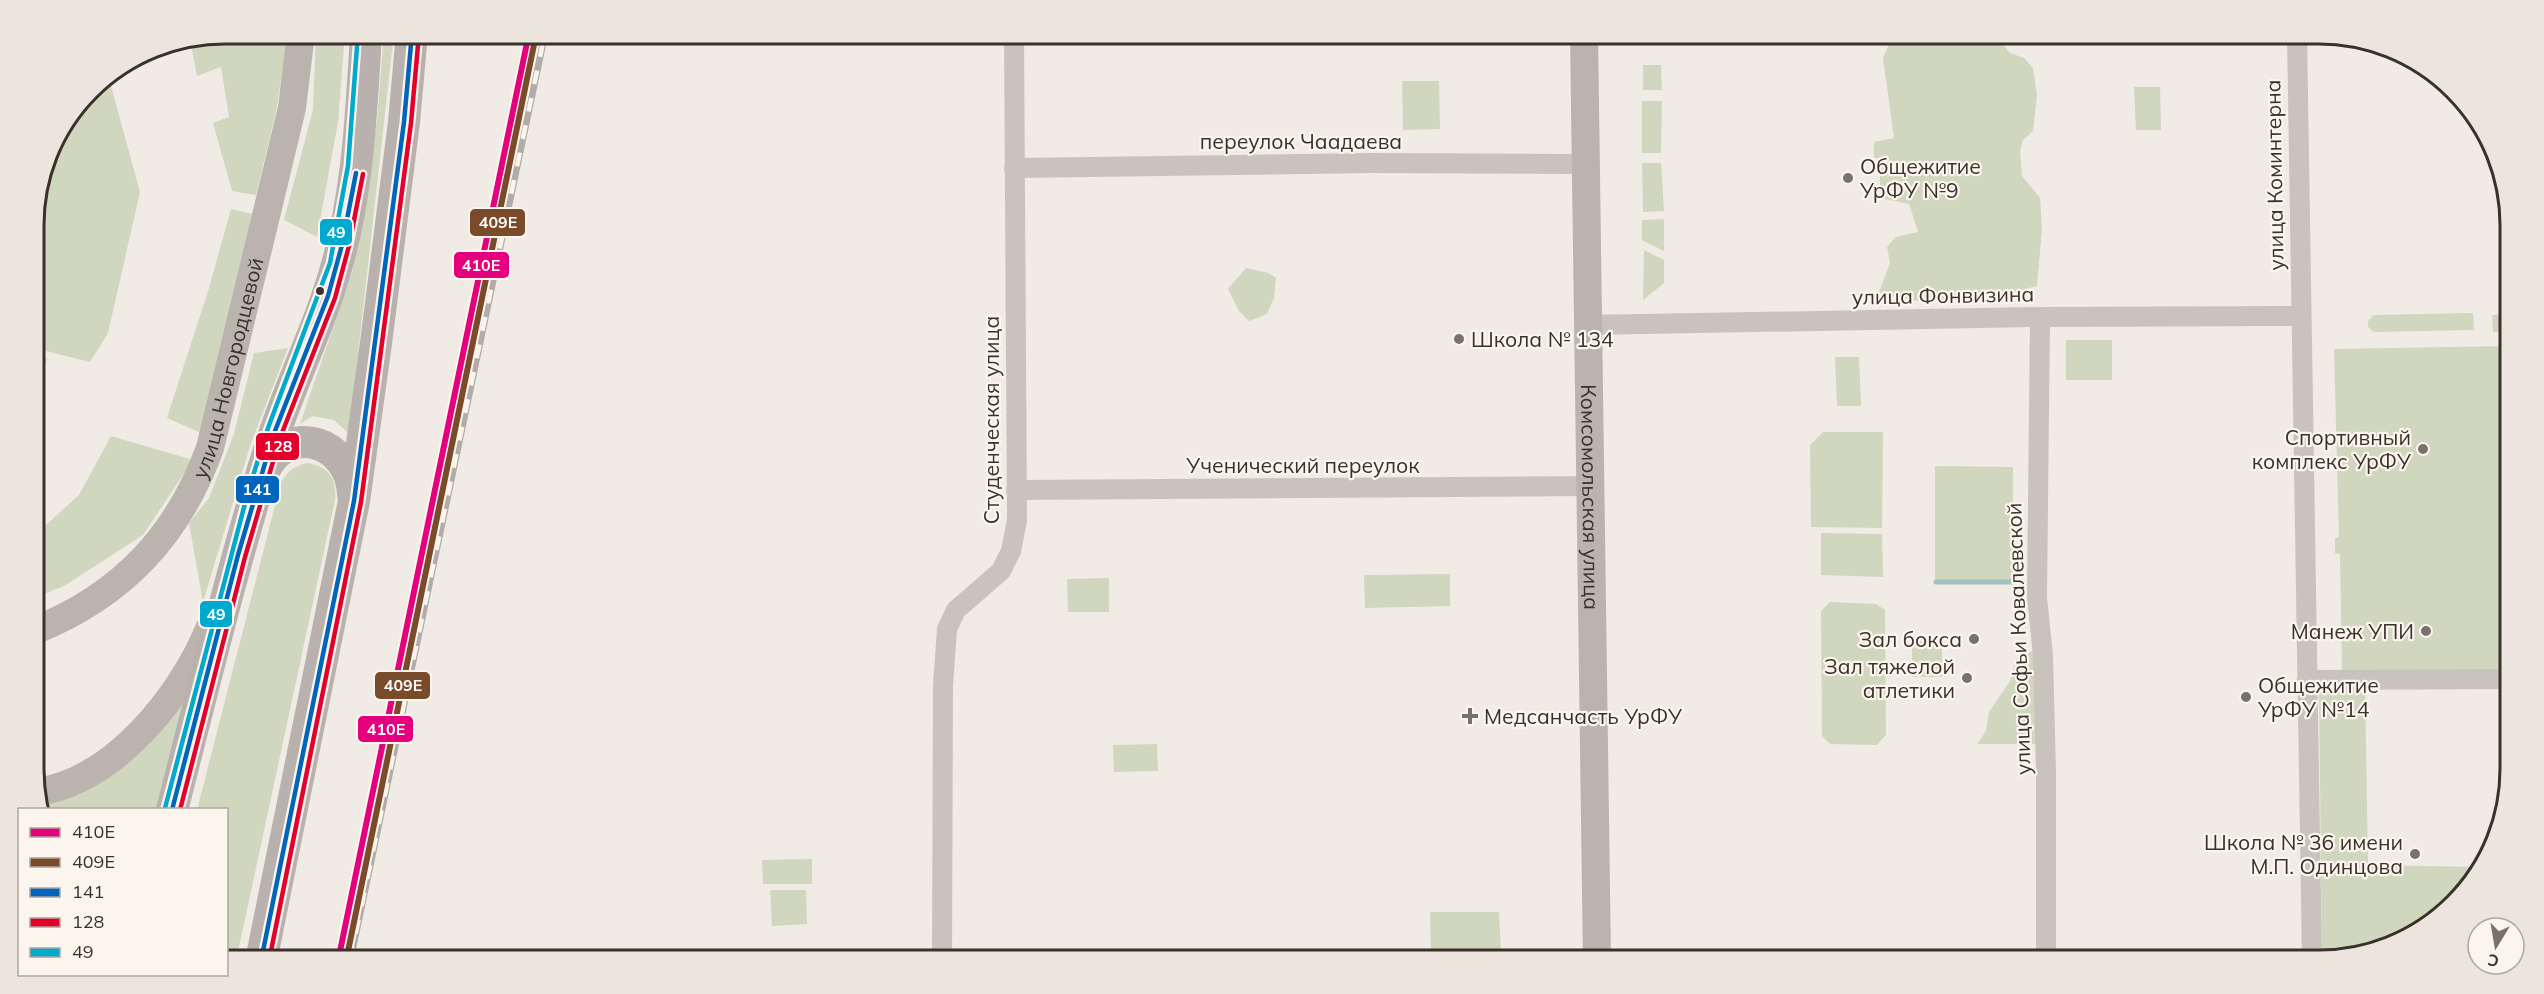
<svg xmlns="http://www.w3.org/2000/svg" width="2544" height="994" font-family="Mulish,sans-serif">
  <rect width="100%" height="100%" fill="#f0ebe5"/>
  <g fill="#d1d6bf">
    <path d="M225,33H279L286,47L276,112L256,195L232,191L213,123L229,117L221,67L197,76L190,40Z"/>
    <path d="M316,33H345L338,122L317,237L284,220L313,110Z"/>
    <path d="M384,33H394L349,434L334,420L312,416L300,424L352,273L377,121Z"/>
    <path d="M1993,33L2010,53L2024,58L2033,68L2037,95L2033,131L2023,140L2020,151L2022,176L2040,198L2042,229L2037,286C1994,298 1920,310 1879,292L1890,263L1887,247L1896,237L1918,232L1909,204L1880,198V158H1874V142L1894,138L1883,58L1889,44Z"/>
    <path d="M1643,65H1661L1662,90H1643Z"/>
    <path d="M108,75L140,192L108,333L90,362L34,348V311L45,269L34,267L33,214L53,140L98,81Z"/>
    <path d="M1402,81H1439L1440,129L1403,130Z"/>
    <path d="M2134,87H2160L2161,130H2136Z"/>
    <path d="M1642,101H1662L1661,153H1642Z"/>
    <path d="M1642,163H1661L1664,211L1643,212Z"/>
    <path d="M231,209L252,214L203,434L167,418L209,288Z"/>
    <path d="M1664,219V251L1642,240V220Z"/>
    <path d="M1644,250L1664,260V283L1643,300Z"/>
    <path d="M1246,268L1269,273L1276,278L1274,298L1267,314L1249,321L1239,311L1228,289Z"/>
    <path d="M2473,313L2474,330L2374,332L2368,327V321L2374,315Z"/>
    <path d="M2510,314V331L2493,332L2492,315Z"/>
    <rect x="2066" y="340" width="46" height="40"/>
    <path d="M2510,346L2511,671L2342,673L2340,554L2335,553V538L2339,537L2334,349Z"/>
    <path d="M288,348L251,443L203,602L189,523L209,498L234,434L254,353Z"/>
    <path d="M34,353L47,359L34,400Z"/>
    <path d="M1835,357H1859L1861,406H1837Z"/>
    <path d="M1823,432H1883L1882,528L1811,527L1810,445Z"/>
    <path d="M111,436L193,460L143,535L64,586L36,597L35,535L79,495Z"/>
    <path d="M307,463C329,466 337,479 335,500L236,961H227L226,810H197L281,482C288,471 294,466 307,463Z"/>
    <path d="M1935,466L2013,467V581H1935Z"/>
    <path d="M1821,533L1882,534L1883,577L1821,575Z"/>
    <path d="M1450,574V606L1365,608L1364,575Z"/>
    <path d="M1109,578V612H1068L1067,579Z"/>
    <path d="M1830,602L1876,604L1885,610L1886,735L1877,745L1830,744L1822,736L1821,611Z"/>
    <path d="M1942,640V677H1912V641Z"/>
    <path d="M2038,648L2040,744H1977L1986,731L1989,712L2010,681L2016,659Z"/>
    <path d="M2365,686L2368,865L2482,867C2452,922 2385,961 2322,961L2319,689Z"/>
    <path d="M186,695L157,809H38L37,800C114,788 141,754 186,695Z"/>
    <path d="M1157,744L1158,771L1114,772L1113,745Z"/>
    <path d="M812,859V884H763L762,860Z"/>
    <path d="M770,890H806L807,924L772,926Z"/>
    <path d="M1430,912H1499L1501,952L1431,953Z"/>
  </g>
  <g fill="none" stroke-linecap="round" stroke-linejoin="round">
    <path stroke="#a1c2c1" stroke-width="5" d="M1936,582H2013"/>
    <g stroke="#c9c3be" stroke-width="20">
      <path d="M2297,33L2312,961"/>
      <path d="M1014,168L1370,163L1588,164"/>
      <path d="M2040,317L2037,597L2043,656L2046,772V961"/>
      <path d="M1587,325L2040,317L2300,316"/>
      <path d="M1016,490L1591,486"/>
      <path d="M2307,680L2511,679"/>
      <path d="M942,961L943,686L947,629L956,610L1001,571L1011,551L1017,520L1014,33"/>
    </g>
    <g stroke="#bab3ae" stroke-width="28">
      <path id="s1" d="M1584,33L1597,961"/>
      <path id="s2" d="M36,630C122,595 178,536 210,448L292,108L301,33"/>
      <path d="M37,792C114,781 181,697 209,629"/>
    </g>
    <g stroke="#b8b1ad" stroke-width="32">
      <path d="M264,471C288,420 351,442 353,494"/>
      <path d="M172,810C203,689 232,568 269,450C285,398 309,349 327,297C357,212 361,122 366,33"/>
      <path d="M261,961L354,501L376,343L404,122L412,33"/>
    </g>
    <defs>
      <path id="rail" d="M350,961L545,33"/>
    </defs>
    <use href="#rail" stroke="#b1aca8" stroke-width="7"/>
    <use href="#rail" stroke="#fbf5ee" stroke-width="4.5" stroke-dasharray="14" stroke-linecap="butt"/>
    <defs>
      <g id="bus-1">
        <path d="M172,810L238,555L273,436L328,296L342,245L356,173"/>
        <path d="M261,961L354,501L404,122L412,33"/>
      </g>
      <g id="bus-2">
        <path d="M180,810L245,557L280,438L335,298L349,246L363,174"/>
        <path d="M269,961L361,502L411,123L419,34"/>
      </g>
      <path id="bus-3" d="M165,808L248,492L268,428L330,263L348,166L358,33"/>
    </defs>
    <use href="#bus-1" stroke="#fbf5ee" stroke-width="9"/>
    <use href="#bus-2" stroke="#fbf5ee" stroke-width="9"/>
    <use href="#bus-3" stroke="#fbf5ee" stroke-width="9"/>
    <use href="#bus-1" stroke="#0065bd" stroke-width="4.5"/>
    <use href="#bus-2" stroke="#e4002b" stroke-width="4.5"/>
    <use href="#bus-3" stroke="#00a9ce" stroke-width="4.5"/>
    <defs>
      <path id="rail-1" d="M338,961L529,33"/>
      <path id="rail-2" d="M346,961L536,35"/>
    </defs>
    <use href="#rail-1" stroke="#fbf5ee" stroke-width="10"/>
    <use href="#rail-2" stroke="#fbf5ee" stroke-width="10"/>
    <use href="#rail-1" stroke="#e5007d" stroke-width="6"/>
    <use href="#rail-2" stroke="#7a4b2a" stroke-width="6"/>
  </g>
  <g fill="#7a716c" stroke="#fbf5ee" stroke-width="2">
    <circle cx="1848" cy="178" r="6"/>
    <circle cx="1459" cy="339" r="6"/>
    <circle cx="2423" cy="449" r="6"/>
    <circle cx="2426" cy="631" r="6"/>
    <circle cx="1974" cy="639" r="6"/>
    <circle cx="1967" cy="678" r="6"/>
    <circle cx="2246" cy="697" r="6"/>
    <path d="M1467 707h6v6h6v6h-6v6h-6v-6h-6v-6h6z"/>
    <circle cx="2415" cy="854" r="6"/>
  </g>
  <circle fill="#3b302b" stroke="#fbf5ee" stroke-width="2" cx="320" cy="291" r="5"/>
  <g text-anchor="middle" dominant-baseline="central" stroke-width="4.5" stroke-linejoin="round" paint-order="stroke">
    <g font-size="21" fill="#3b302b" stroke="#fbf5ee">
      <text x="1301" y="141">переулок Чаадаева</text>
      <text transform="translate(2274 175) rotate(-91)">улица Коминтерна</text>
      <text transform="translate(1943 295) rotate(-1)">улица Фонвизина</text>
      <text stroke="none"><textPath href="#s2" startOffset="342">улица Новгородцевой</textPath></text>
      <text transform="translate(991 420) rotate(-90)">Студенческая улица</text>
      <text x="1303" y="465">Ученический переулок</text>
      <text stroke="none"><textPath href="#s1" startOffset="464">Комсомольская улица</textPath></text>
      <text transform="translate(2018 639) rotate(-92)">улица Софьи Ковалевской</text>
    </g>
    <g font-size="21" fill="#3b302b" stroke="#fbf5ee" text-anchor="end">
      <text x="1860" y="166" text-anchor="start">Общежитие<tspan x="1860" dy="24">УрФУ №9</tspan></text>
      <text x="1471" y="339" text-anchor="start">Школа № 134</text>
      <text x="2411" y="437">Спортивный<tspan x="2411" dy="24">комплекс УрФУ</tspan></text>
      <text x="2414" y="631">Манеж УПИ</text>
      <text x="1962" y="639">Зал бокса</text>
      <text x="1955" y="666">Зал тяжелой<tspan x="1955" dy="24">атлетики</tspan></text>
      <text x="2258" y="685" text-anchor="start">Общежитие<tspan x="2258" dy="24">УрФУ №14</tspan></text>
      <text x="1484" y="716" text-anchor="start">Медсанчасть УрФУ</text>
      <text x="2403" y="842">Школа № 36 имени<tspan x="2403" dy="24">М.П. Одинцова</tspan></text>
    </g>
  </g>
  <path d="M0 0H2544V994H0ZM225 44H2319A181 181 0 0 1 2500 225V769A181 181 0 0 1 2319 950H225A181 181 0 0 1 44 769V225A181 181 0 0 1 225 44Z" fill="#ece5de" fill-rule="evenodd"/>
  <path fill="none" stroke="#3b302b" stroke-width="3" d="M225 44H2319A181 181 0 0 1 2500 225V769A181 181 0 0 1 2319 950H225A181 181 0 0 1 44 769V225A181 181 0 0 1 225 44Z"/>
  <g stroke="#fbf5ee" stroke-width="2">
    <rect x="469" y="208" width="57" height="29" rx="6" fill="#7a4b2a"/>
    <rect x="319" y="218" width="34" height="28" rx="6" fill="#00a9ce"/>
    <rect x="453" y="251" width="57" height="28" rx="6" fill="#e5007d"/>
    <rect x="255" y="432" width="45" height="29" rx="6" fill="#e4002b"/>
    <rect x="235" y="475" width="45" height="29" rx="6" fill="#0065bd"/>
    <rect x="199" y="600" width="34" height="28" rx="6" fill="#00a9ce"/>
    <rect x="374" y="671" width="57" height="29" rx="6" fill="#7a4b2a"/>
    <rect x="357" y="715" width="57" height="28" rx="6" fill="#e5007d"/>
  </g>
  <g font-size="16" text-anchor="middle" font-weight="bold" fill="#fff">
    <text x="498" y="228">409E</text>
    <text x="336" y="238">49</text>
    <text x="481" y="271">410E</text>
    <text x="278" y="452">128</text>
    <text x="257" y="495">141</text>
    <text x="216" y="620">49</text>
    <text x="403" y="691">409E</text>
    <text x="386" y="735">410E</text>
  </g>
  <rect x="18" y="808" width="210" height="168" fill="#fbf5ee" stroke="#aea6a0" stroke-width="1.5"/>
  <rect x="30" y="828" width="30" height="9" fill="#e5007d" stroke="#aea6a0" stroke-width="1.5"/>
  <text x="72" y="838" font-size="18" fill="#3b302b">410E</text>
  <rect x="30" y="858" width="30" height="9" fill="#7a4b2a" stroke="#aea6a0" stroke-width="1.5"/>
  <text x="72" y="868" font-size="18" fill="#3b302b">409E</text>
  <rect x="30" y="888" width="30" height="9" fill="#0065bd" stroke="#aea6a0" stroke-width="1.5"/>
  <text x="72" y="898" font-size="18" fill="#3b302b">141</text>
  <rect x="30" y="918" width="30" height="9" fill="#e4002b" stroke="#aea6a0" stroke-width="1.5"/>
  <text x="72" y="928" font-size="18" fill="#3b302b">128</text>
  <rect x="30" y="948" width="30" height="9" fill="#00a9ce" stroke="#aea6a0" stroke-width="1.5"/>
  <text x="72" y="958" font-size="18" fill="#3b302b">49</text>
  <g transform="translate(2496 946) rotate(191)"><circle r="28" fill="#fbf5ee" stroke="#aea6a0" stroke-width="1.5"/>
  <path d="M0-4.5L10 22L0 15L-10 22Z" fill="#7a716c"/>
  <text y="-9" font-size="16" font-weight="bold" text-anchor="middle" fill="#3b302b">С</text>
  </g>
</svg>
